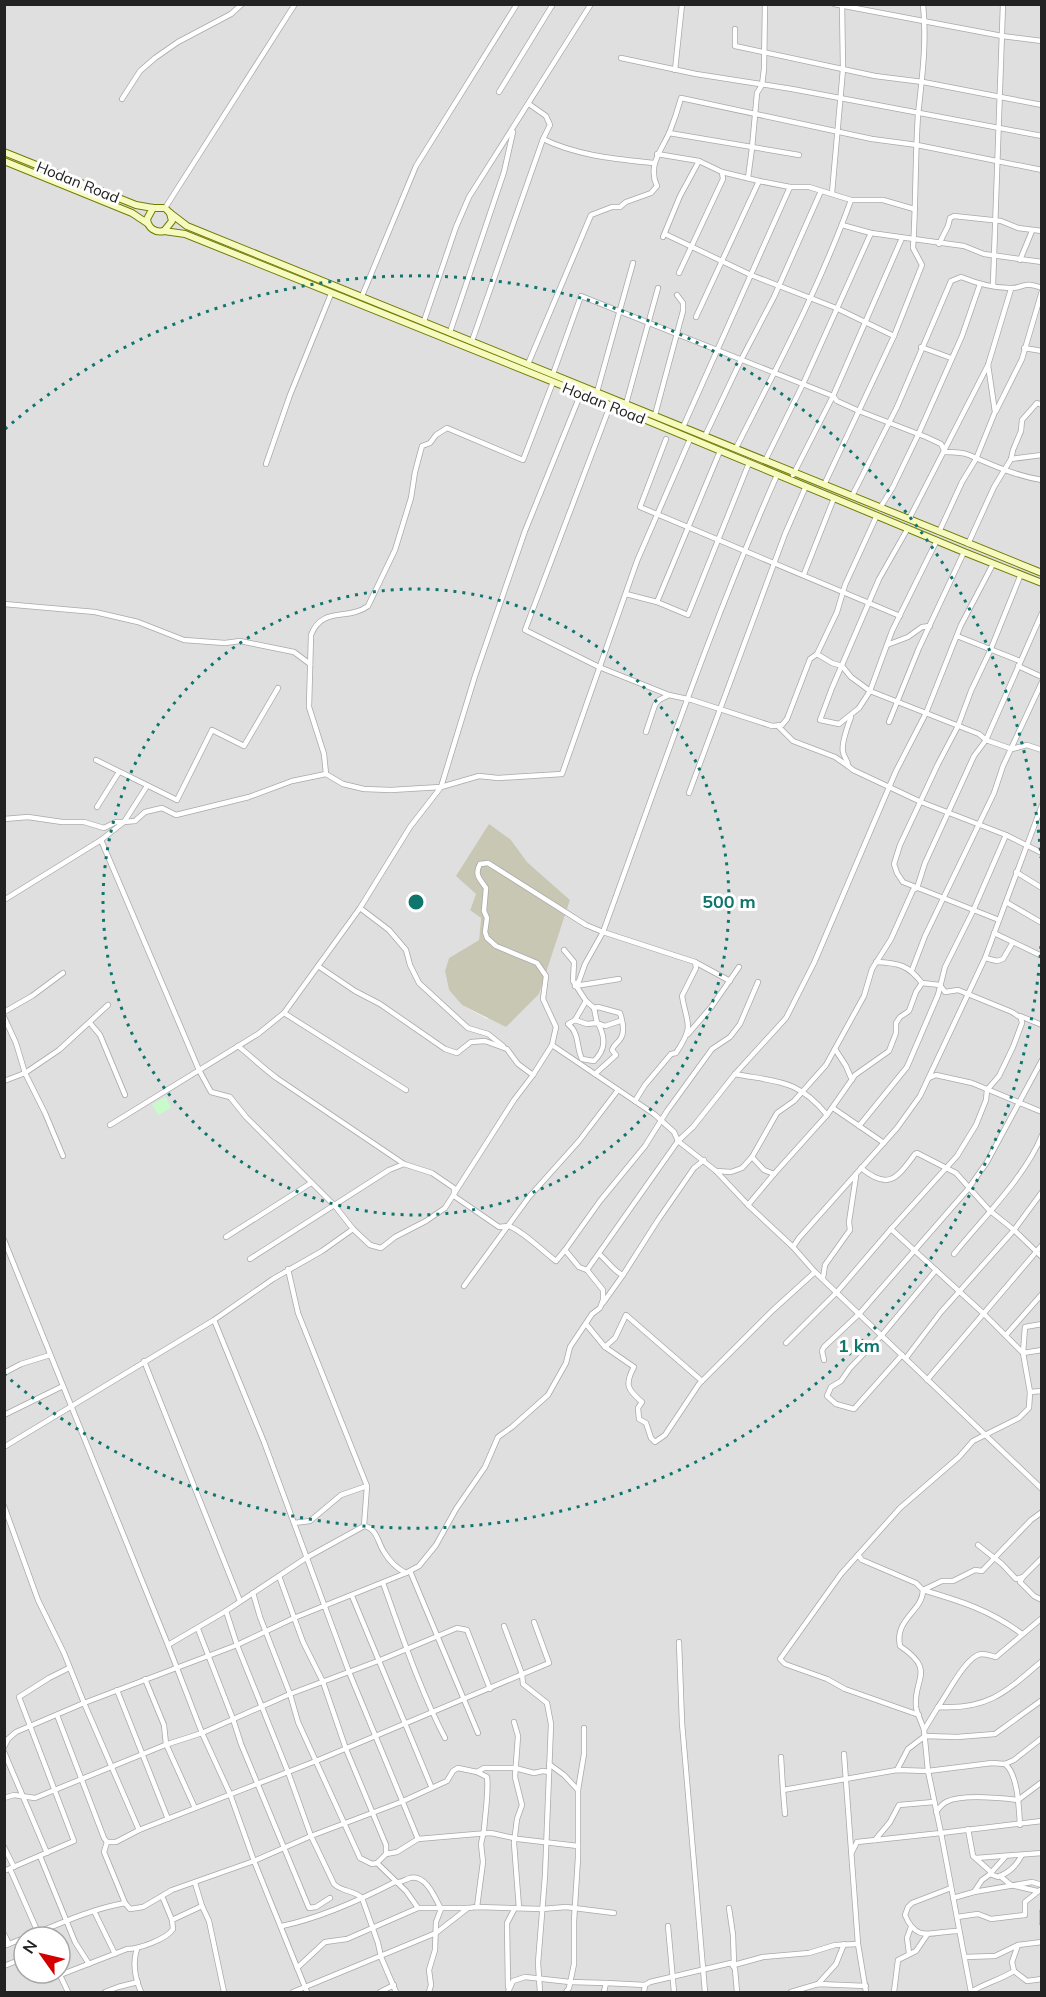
<svg xmlns="http://www.w3.org/2000/svg" width="1046" height="1997" font-family="Mulish,sans-serif">
  <rect width="100%" height="100%" fill="#f2efe9"/>
  <path fill="#e0dfdf" fill-rule="evenodd" d="M5,5H1041V1992H5ZM511,840L527,862L570,900L539,994L487,1019L462,1005L449,990L445,971L449,958L479,940L481,918L470,909L476,894ZM24,1937H60V1973H24Z"/>
  <path fill="#c7c7b4" d="M489,824L511,840L527,862L570,900L539,994L506,1027L462,1005L449,990L445,971L449,958L479,940L481,918L470,910L476,894L456,876Z"/>
  <path fill="#c8facc" d="M166,1097L171,1108L158,1115L152,1104Z"/>
  <g fill="none" stroke-linecap="round" stroke-linejoin="round">
    <defs>
      <g id="street">
        <path d="M834,4L1002,36L1042,41"/>
        <path d="M735,29V46L875,76L923,82L1042,105"/>
        <path d="M621,58L696,74L792,89L1042,136"/>
        <path d="M675,70L682,4"/>
        <path d="M499,92L553,4"/>
        <path d="M122,99L140,71L155,58L178,42L231,14L242,4"/>
        <path d="M669,133L799,155"/>
        <path d="M543,139C578,156 616,159 654,163"/>
        <path d="M657,154L699,161L722,172L759,181L790,187H809L851,200H883L914,209"/>
        <path d="M748,178L752,148L757,93L762,85L764,69L765,4"/>
        <path d="M832,193L843,69L842,4"/>
        <path d="M165,208L295,4"/>
        <path d="M842,225L871,233L964,246L984,254L1042,262"/>
        <path d="M665,234L751,275L836,308L894,336"/>
        <path d="M663,237L680,196L699,161"/>
        <path d="M939,244L948,226L950,218L954,216L1001,221L1018,228L1042,231"/>
        <path d="M1020,260L1032,231"/>
        <path d="M679,273L723,179L722,172"/>
        <path d="M993,285L1003,4"/>
        <path d="M362,296L416,166L517,4"/>
        <path d="M696,317L759,181"/>
        <path d="M424,321L456,227L469,197L591,4"/>
        <path d="M450,332L504,172L513,132"/>
        <path d="M472,341L543,139L550,125L546,116L529,104"/>
        <path d="M921,347L951,358"/>
        <path d="M1024,348L1042,351"/>
        <path d="M528,364L591,215L612,207H620L626,202L651,193L657,186C647,165 662,150 670,131C674,121 678,109 681,98L872,139L917,145L1042,170"/>
        <path d="M553,374L581,296L833,396L837,401L859,411L926,437L941,444L945,452C953,452 962,452 969,455C992,465 1016,476 1042,480"/>
        <path d="M597,392L633,263"/>
        <path d="M626,404L658,288"/>
        <path d="M610,406L525,630L599,667L669,695"/>
        <path d="M996,411L1022,359L1042,291"/>
        <path d="M655,415L683,311V303L677,295"/>
        <path d="M683,427L790,187"/>
        <path d="M705,436L741,360L774,297L821,191"/>
        <path d="M666,439L640,507L900,616"/>
        <path d="M736,448C777,367 820,286 851,200"/>
        <path d="M1011,459L1042,455"/>
        <path d="M765,461L803,384L871,233"/>
        <path d="M266,464L290,395L331,294"/>
        <path d="M793,475L833,396L902,238"/>
        <path d="M824,485L894,336L922,265L913,248C916,204 915,159 918,115C922,78 927,42 923,4"/>
        <path d="M852,496L897,407L951,281L961,277C976,283 992,288 1009,288C1025,289 1021,280 1042,288"/>
        <path d="M880,508L893,487L918,435L962,336L980,284"/>
        <path d="M909,519L988,365L1011,289"/>
        <path d="M908,528L879,579L832,688L820,720L839,724L859,708L870,691L892,631L937,540"/>
        <path d="M939,532L962,482L976,459L995,412L988,365"/>
        <path d="M968,544L994,487L1011,459L1013,450L1021,431L1022,420L1037,403L1042,405"/>
        <path d="M804,574L834,498"/>
        <path d="M626,594L657,602L720,451"/>
        <path d="M657,602L688,615L749,463"/>
        <path d="M4,604L95,612L138,622L184,640L225,643L240,641L294,652L310,664"/>
        <path d="M957,636L1020,661"/>
        <path d="M887,645L908,637L922,627L930,626"/>
        <path d="M817,654L837,612L845,585L877,515"/>
        <path d="M1018,666L1042,677"/>
        <path d="M851,717C848,725 841,744 843,752C844,758 848,760 848,766L853,770L921,802L1006,835"/>
        <path d="M889,722L919,648L964,552"/>
        <path d="M778,726L793,741L835,757L848,766"/>
        <path d="M646,732L655,705L659,700L669,695L692,700L772,726L782,725L787,719L810,659L817,654L832,663L842,666L851,677L870,691L979,734L986,740L1042,613"/>
        <path d="M96,760L177,800L212,730L244,746L278,688"/>
        <path d="M326,774L324,754L309,707L311,635C322,606 348,621 368,606L395,550L411,498L415,472L422,446L430,443L436,435L447,428L523,460L553,382"/>
        <path d="M689,793L785,534L806,486"/>
        <path d="M97,807L119,772"/>
        <path d="M4,819L28,817L62,822H84L104,828L116,822H124L147,786"/>
        <path d="M101,840L124,822L135,821L145,812L162,808L176,815L249,797L292,781L326,774L343,784L364,789L391,790L441,787L479,776L498,778L562,774L637,561L690,439"/>
        <path d="M1016,872L1042,888"/>
        <path d="M4,900L101,840L199,1070L211,1092L230,1097L246,1117L335,1206L353,1229L370,1245L381,1248L395,1237L426,1221L445,1208L514,1100L533,1075"/>
        <path d="M1006,902L1042,923"/>
        <path d="M360,908L389,930L406,950L410,965L419,983L468,1028L488,1034L503,1046"/>
        <path d="M999,920L903,882L897,873L894,864L900,845L938,764L958,726L971,691L990,651L1021,574"/>
        <path d="M994,933L1042,956"/>
        <path d="M564,950L574,962L573,981L586,1001L594,1008L597,1023"/>
        <path d="M985,958L997,961L1003,959L1013,942"/>
        <path d="M695,962L730,981"/>
        <path d="M876,962C899,963 908,965 922,983"/>
        <path d="M318,966L355,991L380,1004L445,1049L457,1053L471,1042L485,1041L507,1049L518,1064L533,1075L552,1045L654,1114L674,1132L678,1141L716,1171L748,1205L793,1247L815,1272L1042,1489"/>
        <path d="M912,970L925,936L994,793L1003,766L1042,682"/>
        <path d="M575,986L579,981L585,964L603,932C659,779 711,624 777,475"/>
        <path d="M575,986L619,979"/>
        <path d="M594,1008L598,1007L620,1013C622,1019 625,1031 621,1038C618,1043 614,1044 612,1050L616,1055L595,1074"/>
        <path d="M4,1012L32,996L63,973"/>
        <path d="M284,1013L406,1090"/>
        <path d="M1020,1016L1042,1025"/>
        <path d="M4,1017L16,1043L25,1073L45,1113L63,1156"/>
        <path d="M575,1020L586,1001"/>
        <path d="M90,1023L100,1035L125,1095"/>
        <path d="M599,1025C606,1040 605,1050 594,1061L582,1059C576,1048 580,1033 568,1024L575,1020L587,1024L597,1023L605,1026L620,1021"/>
        <path d="M688,1034L712,1006L739,967"/>
        <path d="M552,1045L556,1027L543,999L546,976L537,963L496,946L487,938L485,932L487,918L484,911L486,888C480,879 474,875 480,864L488,863L586,925L603,932L695,962L696,968L682,996C687,1026 695,1024 676,1053L671,1054L645,1085L635,1101"/>
        <path d="M238,1046C252,1057 264,1069 278,1079L404,1164L432,1173L454,1188V1196L499,1227C502,1227 505,1226 508,1226C519,1228 545,1253 556,1261L565,1250L579,1267L587,1270L678,1141L693,1127L735,1074L786,1018L814,963L896,771L926,713L961,625L993,564"/>
        <path d="M835,1049L846,1066L852,1080"/>
        <path d="M735,1074C777,1082 798,1079 827,1115"/>
        <path d="M929,1078L936,1075L972,1083L1042,1112"/>
        <path d="M4,1081L25,1073L59,1050L108,1005"/>
        <path d="M833,1108L884,1143"/>
        <path d="M110,1125L258,1034L284,1013L360,908L410,827L441,787L475,676L525,531L581,393"/>
        <path d="M859,1126L907,1067L938,995L945,967L973,911L1006,835L1042,853"/>
        <path d="M752,1157L764,1170L774,1174L827,1115L855,1075L889,1051L896,1033V1023L900,1017L909,1011L916,992L922,983L940,985L945,992L958,990L1012,1012L1021,1018L1022,1023L1013,1047L999,1076L987,1090L986,1100L976,1125L957,1156L891,1229L837,1292L786,1343"/>
        <path d="M861,1168C889,1191 897,1178 915,1154L917,1153L956,1173L989,1210L1014,1230L1042,1257"/>
        <path d="M716,1171L731,1172L742,1168L752,1157L777,1113L794,1101L826,1065L864,996L872,969L891,939L913,890L917,888L925,863L974,756L986,740L1012,749L1027,745L1042,750"/>
        <path d="M748,1205L774,1174"/>
        <path d="M891,1229L984,1314L1023,1353L1030,1392"/>
        <path d="M226,1237L311,1183"/>
        <path d="M4,1240L168,1645L202,1733L230,1794L254,1861L307,1992"/>
        <path d="M793,1247L799,1238L897,1128L920,1096L985,958L1042,805"/>
        <path d="M565,1250L600,1201L645,1146L667,1111L712,1049L730,1037L740,1024L758,982"/>
        <path d="M599,1254C607,1260 614,1272 623,1275L603,1303"/>
        <path d="M954,1254C982,1219 1026,1176 1042,1135"/>
        <path d="M250,1259L389,1170L404,1164"/>
        <path d="M288,1269L298,1313L367,1486L364,1526"/>
        <path d="M623,1275L658,1220L694,1168L704,1160"/>
        <path d="M823,1278L825,1265L850,1230L849,1222L856,1176"/>
        <path d="M464,1286L529,1197L579,1141L618,1090"/>
        <path d="M214,1320L264,1442L349,1672L418,1839"/>
        <path d="M586,1324L605,1347L634,1367C624,1385 628,1390 642,1402L638,1408L639,1419L646,1423L651,1438L655,1442L665,1435L699,1384L773,1310L815,1272"/>
        <path d="M1042,1324L1025,1327L1023,1353L1042,1350"/>
        <path d="M1006,1335L1042,1294"/>
        <path d="M605,1347L615,1338L626,1315L702,1381"/>
        <path d="M902,1355L854,1409L836,1404L827,1396L831,1387L841,1381L850,1368L882,1335L936,1270"/>
        <path d="M906,1358L941,1312L1014,1230L1042,1192"/>
        <path d="M824,1360L822,1351L824,1347L860,1313L968,1189L987,1162L1042,1060"/>
        <path d="M144,1361L240,1601"/>
        <path d="M4,1373L21,1364L50,1355"/>
        <path d="M927,1380L1042,1245"/>
        <path d="M4,1415L63,1386"/>
        <path d="M4,1447L214,1320L273,1279L322,1251L353,1229"/>
        <path d="M4,1506L38,1600L64,1653L84,1703L237,1645L294,1618L406,1573"/>
        <path d="M294,1523L310,1521L341,1495L367,1486"/>
        <path d="M978,1545L1002,1564L1016,1579L1023,1577L1020,1582L1034,1596L1042,1600"/>
        <path d="M858,1555L862,1560L916,1583L923,1590C923,1611 894,1619 900,1646C937,1671 913,1678 916,1707C917,1714 922,1723 924,1730"/>
        <path d="M410,1571L478,1733"/>
        <path d="M279,1576L303,1642L323,1682L346,1749L386,1845V1854L377,1863"/>
        <path d="M1023,1577L1042,1558"/>
        <path d="M383,1583C402,1635 419,1688 445,1738"/>
        <path d="M253,1593L260,1617L290,1694L298,1722L360,1858L372,1864L377,1863L406,1891L418,1908H468"/>
        <path d="M352,1596L431,1786"/>
        <path d="M226,1611L237,1645L288,1772L311,1836L334,1884C342,1892 354,1890 362,1898L378,1943L381,1957L396,1992"/>
        <path d="M504,1626L522,1674L523,1684L547,1703L551,1724L545,1876L538,1963L540,1992"/>
        <path d="M198,1629L233,1719L241,1744L309,1908L316,1907L330,1898"/>
        <path d="M1022,1634C990,1610 960,1601 923,1590L942,1581H953L975,1570L982,1571L1031,1520L1042,1512"/>
        <path d="M679,1642L682,1723L705,1992"/>
        <path d="M168,1645L226,1611L306,1558L364,1526C377,1528 378,1543 384,1552C390,1562 396,1568 406,1573L419,1566L436,1545L456,1509L485,1467L498,1437L512,1427L548,1395L566,1363L570,1347L592,1314L600,1308L603,1300V1290L587,1270"/>
        <path d="M145,1679L164,1725L166,1744L195,1808"/>
        <path d="M117,1690L168,1819"/>
        <path d="M938,1707C947,1695 966,1656 981,1654C986,1654 992,1656 996,1657L1042,1618"/>
        <path d="M57,1715L104,1838L107,1842H116L139,1830"/>
        <path d="M919,1715L845,1689L827,1679L785,1664L780,1659L841,1574L900,1508L959,1457L973,1441L1019,1418L1029,1408L1030,1392L1042,1391"/>
        <path d="M514,1722L518,1736L515,1777L522,1805L517,1819L514,1843L519,1908"/>
        <path d="M4,1747L8,1739L16,1732L84,1703L139,1830L316,1761L549,1663L534,1622"/>
        <path d="M4,1752L47,1853"/>
        <path d="M844,1754L858,1944L866,1992"/>
        <path d="M781,1757L783,1790L897,1770L928,1771L992,1763L1005,1764L1014,1760L1042,1738"/>
        <path d="M549,1764L564,1775L578,1790"/>
        <path d="M1005,1764C1018,1774 1019,1809 1020,1825"/>
        <path d="M897,1770L908,1749L925,1736L957,1737L995,1734L1042,1700"/>
        <path d="M477,1772L484,1768H515L534,1773L543,1771L549,1772"/>
        <path d="M783,1790L785,1814"/>
        <path d="M4,1798L14,1795L35,1798L165,1745L202,1733L290,1694L378,1661L457,1628L467,1630L490,1689"/>
        <path d="M936,1812C939,1808 942,1804 946,1802C961,1794 1001,1798 1018,1800L1042,1782"/>
        <path d="M968,1829L973,1856L991,1872"/>
        <path d="M875,1840L890,1822L899,1805L934,1802"/>
        <path d="M107,1842L104,1852L125,1903"/>
        <path d="M4,1847L14,1867"/>
        <path d="M852,1852L857,1842L941,1833L928,1771L924,1730L938,1707C988,1710 1006,1692 1042,1661"/>
        <path d="M386,1854L397,1852L418,1839L476,1834L491,1833L518,1839L578,1846"/>
        <path d="M40,1856L75,1942L89,1964"/>
        <path d="M976,1858L1042,1853"/>
        <path d="M10,1869L40,1937"/>
        <path d="M4,1871L74,1841L19,1697L49,1678L69,1668"/>
        <path d="M990,1874L998,1877C1010,1872 1016,1866 1022,1855"/>
        <path d="M1000,1876L1011,1885L1037,1891"/>
        <path d="M951,1888L912,1903L908,1907L905,1915C917,1945 935,1930 959,1931"/>
        <path d="M974,1892L1032,1882L1042,1885"/>
        <path d="M162,1896L172,1920"/>
        <path d="M953,1898L974,1892L982,1880L989,1875L1006,1856"/>
        <path d="M202,1906L209,1921L224,1992"/>
        <path d="M729,1908L733,1935L734,1965L763,1957L809,1953L835,1945L858,1944"/>
        <path d="M94,1911L115,1954"/>
        <path d="M1042,1912V1923"/>
        <path d="M957,1917L978,1914L991,1919L1025,1915V1902L1040,1890L1042,1892"/>
        <path d="M282,1926C320,1918 360,1900 395,1882C402,1883 404,1880 410,1878C426,1874 435,1898 441,1909L436,1922L435,1950L429,1970L431,1985L429,1992"/>
        <path d="M668,1926L674,1992"/>
        <path d="M4,1934L9,1944"/>
        <path d="M27,1937C59,1924 91,1909 125,1903L130,1909L143,1907L172,1890L254,1861L311,1836L401,1802L447,1781L453,1771L458,1768L477,1772L487,1777C489,1790 485,1815 484,1830L481,1844L483,1862L477,1907"/>
        <path d="M4,1946L24,1938"/>
        <path d="M137,1949C132,1964 135,1978 141,1992"/>
        <path d="M909,1953L907,1938L911,1927"/>
        <path d="M965,1957L995,1956L1018,1945"/>
        <path d="M4,1966L24,1958"/>
        <path d="M297,1968L325,1942L347,1939L418,1908"/>
        <path d="M1014,1971L1027,1981L1042,1979"/>
        <path d="M59,1973L68,1992"/>
        <path d="M60,1975L127,1949C139,1949 167,1939 173,1929L172,1920L202,1906L195,1883"/>
        <path d="M818,1984L836,1964L844,1944"/>
        <path d="M508,1987L507,1923L515,1908"/>
        <path d="M105,1992L118,1987L138,1982"/>
        <path d="M293,1992L436,1933L468,1908L477,1907L542,1909L566,1907L614,1913"/>
        <path d="M380,1992L394,1985"/>
        <path d="M508,1992L513,1981L525,1977L570,1982L606,1983"/>
        <path d="M566,1992L569,1988L574,1964V1921L578,1858V1790L584,1754V1728"/>
        <path d="M604,1992L606,1983L645,1985"/>
        <path d="M644,1992L645,1985L650,1982L731,1963L735,1969L737,1992"/>
        <path d="M791,1992L818,1984L866,1986"/>
        <path d="M894,1992L898,1960L916,1951L927,1935"/>
        <path d="M971,1992L941,1833L1042,1821"/>
        <path d="M971,1992C985,1983 1000,1980 1014,1971L1012,1962L1018,1945L1042,1942"/>
      </g>
      <g id="secondary">
        <path d="M4,152L136,205L153,208H165L170,213L172,221L164,231C155,233 148,228 147,219L153,208"/>
        <path d="M4,161L132,213L147,223"/>
        <path d="M170,213L187,226L1042,573"/>
        <path d="M164,231L185,234L581,393L964,552L1042,583"/>
      </g>
    </defs>
    <use href="#street" stroke="#a9a9a9" stroke-width="6"/>
    <use href="#secondary" stroke="#707d05" stroke-width="8"/>
    <use href="#street" stroke="#fff" stroke-width="4.5"/>
    <use href="#secondary" stroke="#f7fabf" stroke-width="6"/>
  </g>
  <g fill="none" stroke="#0f766e" stroke-width="3" stroke-dasharray="3 6">
    <circle cx="416" cy="902" r="313"/>
    <path d="M1041 946A627 627 0 0 1 5 1375M5 429A627 627 0 0 1 1041 858"/>
  </g>
  <g text-anchor="middle" dominant-baseline="central" stroke-width="6" stroke-linejoin="round" paint-order="stroke">
    <g font-size="15" fill="#222" stroke="#fff">
      <text transform="translate(78 182) rotate(22)">Hodan Road</text>
      <text transform="translate(604 403) rotate(22)">Hodan Road</text>
    </g>
  </g>
  <circle cx="416" cy="902" r="9" fill="#0f766e" stroke="#fff" stroke-width="3"/>
  <g font-size="18" text-anchor="middle" font-weight="bold" fill="#0f766e" stroke="#fff" stroke-width="6" stroke-linejoin="round" paint-order="stroke">
    <text x="729" y="908">500 m</text>
    <text x="859" y="1352">1 km</text>
  </g>
  <rect width="1046" height="1997" fill="none" stroke="#222222" stroke-width="12"/>
  <g transform="translate(42 1955) rotate(304)"><circle r="28" fill="#ffffff" stroke="#a7a7a7" stroke-width="1.5"/>
  <path d="M0-4.5L10 22L0 15L-10 22Z" fill="#d40000"/>
  <text y="-9" font-size="16" font-weight="bold" text-anchor="middle" fill="#222222">N</text>
  </g>
</svg>
